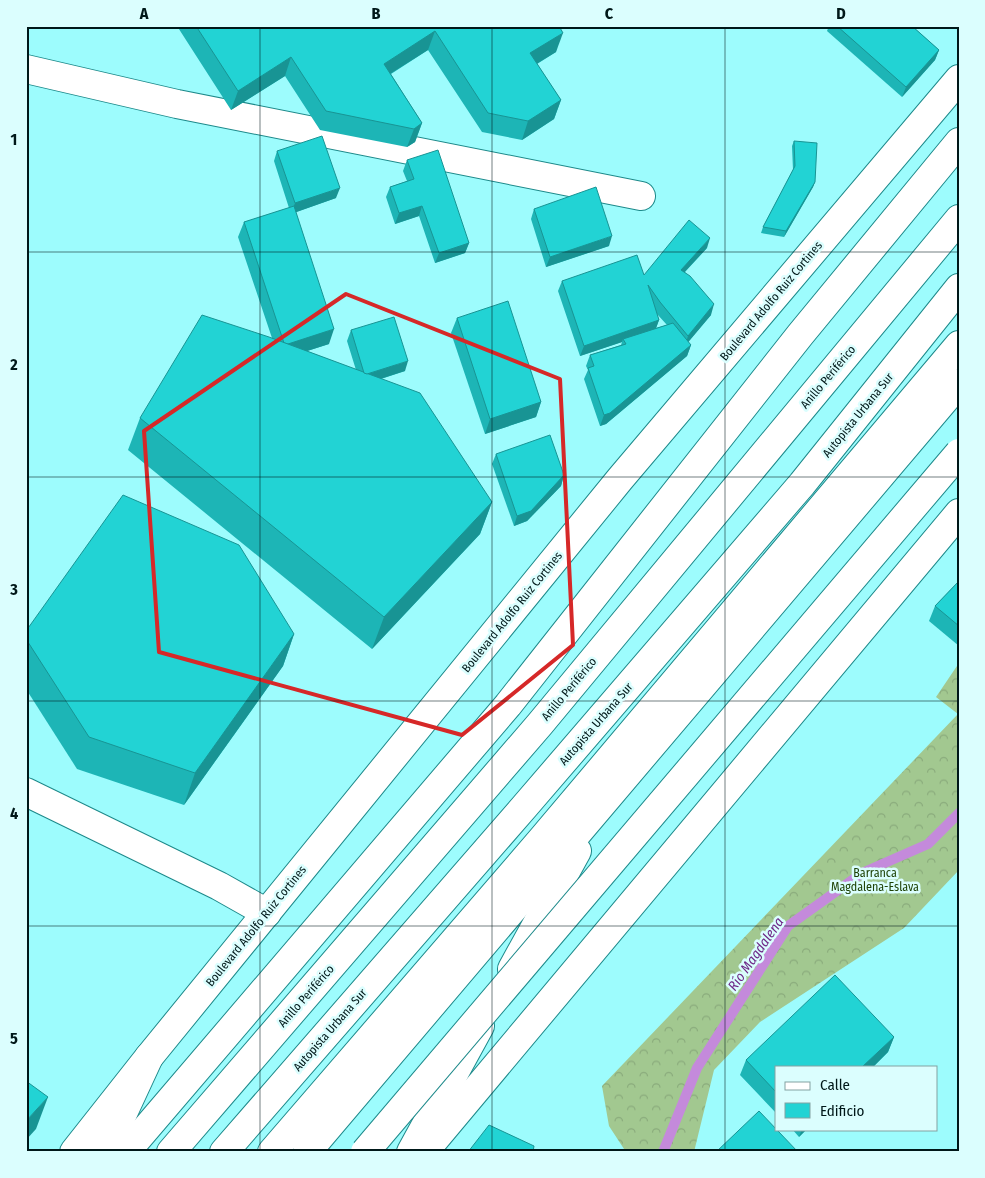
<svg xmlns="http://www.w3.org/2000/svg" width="985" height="1178" font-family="'Fira Sans Condensed',sans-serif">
  <defs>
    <pattern id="forest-crowns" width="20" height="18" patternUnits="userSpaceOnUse" patternTransform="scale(1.25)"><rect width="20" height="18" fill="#a2c890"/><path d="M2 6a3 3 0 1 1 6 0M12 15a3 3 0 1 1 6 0" fill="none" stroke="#8aab7c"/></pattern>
  </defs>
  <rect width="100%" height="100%" fill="#9dfcfd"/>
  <path fill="url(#forest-crowns)" d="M959,663V870L904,928L760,1022L714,1070L694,1152H626L609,1126L602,1086L958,714L936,697Z"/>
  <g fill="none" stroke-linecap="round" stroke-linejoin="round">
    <path stroke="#c48adb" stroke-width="10" d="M663,1152L697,1068L788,926L862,873L928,844L959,813"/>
    <defs>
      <g id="minor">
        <path d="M26,69L177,104L641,196"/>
        <path d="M26,792L219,886L267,913"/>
      </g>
      <g id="major">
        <path d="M74,1152L149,1057L620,479L959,79"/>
        <path d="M424,1152L959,513"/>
      </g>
      <g id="highway">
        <path d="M512,969L577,851"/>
        <path d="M105,1152L149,1057"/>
        <path d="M126,1152L508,705L800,335L959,142"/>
        <path d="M171,1152L540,724L959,219"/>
        <path d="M224,1152L525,806L802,484L959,288"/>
        <path d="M272,1152L542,839L959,345"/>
        <path d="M307,1152L959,383"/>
        <path d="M411,1152L480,1026"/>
      </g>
    </defs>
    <use href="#minor" stroke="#1d898a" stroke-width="30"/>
    <use href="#major" stroke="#1d898a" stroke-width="30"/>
    <use href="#highway" stroke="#1d898a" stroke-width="30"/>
    <use href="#minor" stroke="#fff" stroke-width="28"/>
    <use href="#major" stroke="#fff" stroke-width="28"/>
    <use href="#highway" stroke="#fff" stroke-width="28"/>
    <defs>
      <path id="highway-bridge" d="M365,1152L959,453"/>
    </defs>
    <use href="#highway-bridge" stroke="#1d898a" stroke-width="30" stroke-linecap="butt"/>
    <use href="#highway-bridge" stroke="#fff" stroke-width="28"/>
  </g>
  <g fill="#1db5b6" fill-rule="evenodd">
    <path d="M177,26H559L556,52L537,64L561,100L554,119L522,140L482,132L428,50L391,74L422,123L415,142L407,147L320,130L285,76L231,110Z"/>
    <path d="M829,26H912L939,50L935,60L902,97L827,31Z"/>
    <path d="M794,141L815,182L813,187L784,237L761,233L763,227L793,170L792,146Z"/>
    <path d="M277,151L336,198L296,212L329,344L307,351L356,370L347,341L351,330L405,371L381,379L492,502L480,534L372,649L128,450L140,418L272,338L238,237L244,222L289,208L274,161Z"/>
    <path d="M407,160L469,243L465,253L435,263L419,216L395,224L386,197L390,187L407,181L403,171Z"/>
    <path d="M534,209L609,246L546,267L531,219Z"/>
    <path d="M707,248L685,272L711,315L688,342L691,345L687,356L606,424L600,426L584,379L588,370L586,366L590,355L621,345L622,342L580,356L558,291L562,281L644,275ZM657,314L667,325L656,328L659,320Z"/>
    <path d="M457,318L541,402L536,417L485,434L451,333Z"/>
    <path d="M496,454L564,475L561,486L527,521L514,526L492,464Z"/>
    <path d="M959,581V646L929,621L935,606Z"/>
    <path d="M26,631L294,634L283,666L184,805L77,769L26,689Z"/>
    <path d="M894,1037L888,1052L873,1067H776V1113L740,1075L746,1060Z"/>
    <path d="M792,1129H807L799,1137Z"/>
  </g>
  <g fill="#189494">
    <path d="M435,31L428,50L377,82L384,64Z"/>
    <path d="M563,33L556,52L523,72L530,53Z"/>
    <path d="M939,50L935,60L902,97L906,87Z"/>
    <path d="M291,57L285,76L231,110L238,91Z"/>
    <path d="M561,100L554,119L522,140L528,121Z"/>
    <path d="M422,123L415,142L407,147L414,129Z"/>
    <path d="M815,182L813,187L784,237L786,231Z"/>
    <path d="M340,188L336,198L291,214L295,203Z"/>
    <path d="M422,206L419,216L395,224L399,213Z"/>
    <path d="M612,236L609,246L546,267L550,257Z"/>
    <path d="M710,238L707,248L677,280L681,270Z"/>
    <path d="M469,243L465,253L435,263L439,253Z"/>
    <path d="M714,304L711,315L685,346L688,336Z"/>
    <path d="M659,320L655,331L623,339L622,342L580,356L584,346Z"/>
    <path d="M334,329L329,344L279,360L284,345Z"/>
    <path d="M691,345L687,356L606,424L600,426L604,415Z"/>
    <path d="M408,361L405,371L361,385L365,375Z"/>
    <path d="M541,402L536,417L485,434L490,419Z"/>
    <path d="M564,475L561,486L527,521L514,526L517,516Z"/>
    <path d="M492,502L480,534L372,649L384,617Z"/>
    <path d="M294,634L283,666L184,805L195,773Z"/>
    <path d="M894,1037L888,1052L873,1067H862Z"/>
    <path d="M48,1097L36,1129L26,1140V1121Z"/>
    <path d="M802,1129H807L799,1137Z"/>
  </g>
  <g fill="#22d3d4" stroke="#189494">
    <path d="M196,26H559L563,33L530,53L561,100L528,121L488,113L435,31L384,64L422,123L414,129L326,111L291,57L238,91Z"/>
    <path d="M837,26H912L939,50L906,87Z"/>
    <path d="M322,136L340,188L295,203L277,151Z"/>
    <path d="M794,141L817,143L815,182L786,231L763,227L795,166Z"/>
    <path d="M438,150L469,243L439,253L422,206L399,213L390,187L414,179L407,160Z"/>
    <path d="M596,187L612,236L550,257L534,209Z"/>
    <path d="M294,206L334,329L288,344L284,343L244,222Z"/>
    <path d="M689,220L710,238L681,270L690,276L714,304L688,336L660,302L648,285L659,320L584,346L562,281L637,255L644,275Z"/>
    <path d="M508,301L541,402L490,419L457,318Z"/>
    <path d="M202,315L269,337L420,393L492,502L384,617L140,418Z"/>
    <path d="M394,317L408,361L367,374L364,373L351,330Z"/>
    <path d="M673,323L691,345L610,413L604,415L588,368L594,366L590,355L626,344L623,339Z"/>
    <path d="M550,435L564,475L531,511L517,516L496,454Z"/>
    <path d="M123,495L239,545L294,634L195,773L89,737L26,639V631Z"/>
    <path d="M959,581V626L935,606Z"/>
    <path d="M835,975L894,1037L862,1067H776V1092L746,1060Z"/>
    <path d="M26,1081L48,1097L26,1121Z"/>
    <path d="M759,1111L798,1152H716Z"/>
    <path d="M489,1125L534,1146L533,1152H468Z"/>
  </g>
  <path fill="none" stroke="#d62828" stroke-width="4" stroke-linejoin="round" d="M346,294L560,379L573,645L462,735L159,652L144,431Z"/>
  <path fill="none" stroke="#001819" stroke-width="1" stroke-opacity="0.55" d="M260,26V1152M492,26V1152M725,26V1152M26,252H959M26,477H959M26,701H959M26,926H959"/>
  <g text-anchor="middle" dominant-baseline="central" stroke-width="5" stroke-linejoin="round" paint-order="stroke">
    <g font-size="12" fill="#001819" stroke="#dbfefe">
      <text transform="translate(771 301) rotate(-50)">Boulevard Adolfo Ruiz Cortines</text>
      <text transform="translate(828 377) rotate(-50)">Anillo Periférico</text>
      <text transform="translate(858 415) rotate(-51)">Autopista Urbana Sur</text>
      <text transform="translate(512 612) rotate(-51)">Boulevard Adolfo Ruiz Cortines</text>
      <text transform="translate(569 689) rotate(-50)">Anillo Periférico</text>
      <text transform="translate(596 724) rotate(-49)">Autopista Urbana Sur</text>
      <text transform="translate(256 926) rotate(-51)">Boulevard Adolfo Ruiz Cortines</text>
      <text transform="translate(306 996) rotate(-49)">Anillo Periférico</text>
      <text transform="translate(330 1030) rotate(-49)">Autopista Urbana Sur</text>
    </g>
    <g font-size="12" fill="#1e4205" stroke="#dbfefe">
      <text x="875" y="873">Barranca<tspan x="875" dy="14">Magdalena-Eslava</tspan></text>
    </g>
    <g font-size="14" font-style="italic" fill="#6e2787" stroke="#dbfefe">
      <text transform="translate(756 954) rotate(-55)">Río Magdalena</text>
    </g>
  </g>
  <rect width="985" height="1178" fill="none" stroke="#dbfefe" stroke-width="55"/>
  <rect x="775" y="1066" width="162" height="65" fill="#dbfefe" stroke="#83a2a2"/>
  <rect x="785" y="1082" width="25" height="8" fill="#ffffff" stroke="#83a2a2"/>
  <text x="820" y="1090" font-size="15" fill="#001819">Calle</text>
  <rect x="785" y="1103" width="25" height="15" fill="#22d3d4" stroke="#83a2a2"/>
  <text x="820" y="1116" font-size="15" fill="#001819">Edificio</text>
  <rect x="28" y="28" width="930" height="1122" fill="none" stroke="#001819" stroke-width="2"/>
  <g font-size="16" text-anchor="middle" font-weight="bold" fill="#001819">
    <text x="144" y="19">A</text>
    <text x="376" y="19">B</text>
    <text x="609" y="19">C</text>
    <text x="841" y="19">D</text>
    <text x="14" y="145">1</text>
    <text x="14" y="370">2</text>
    <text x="14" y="595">3</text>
    <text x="14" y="819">4</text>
    <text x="14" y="1044">5</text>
  </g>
</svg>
